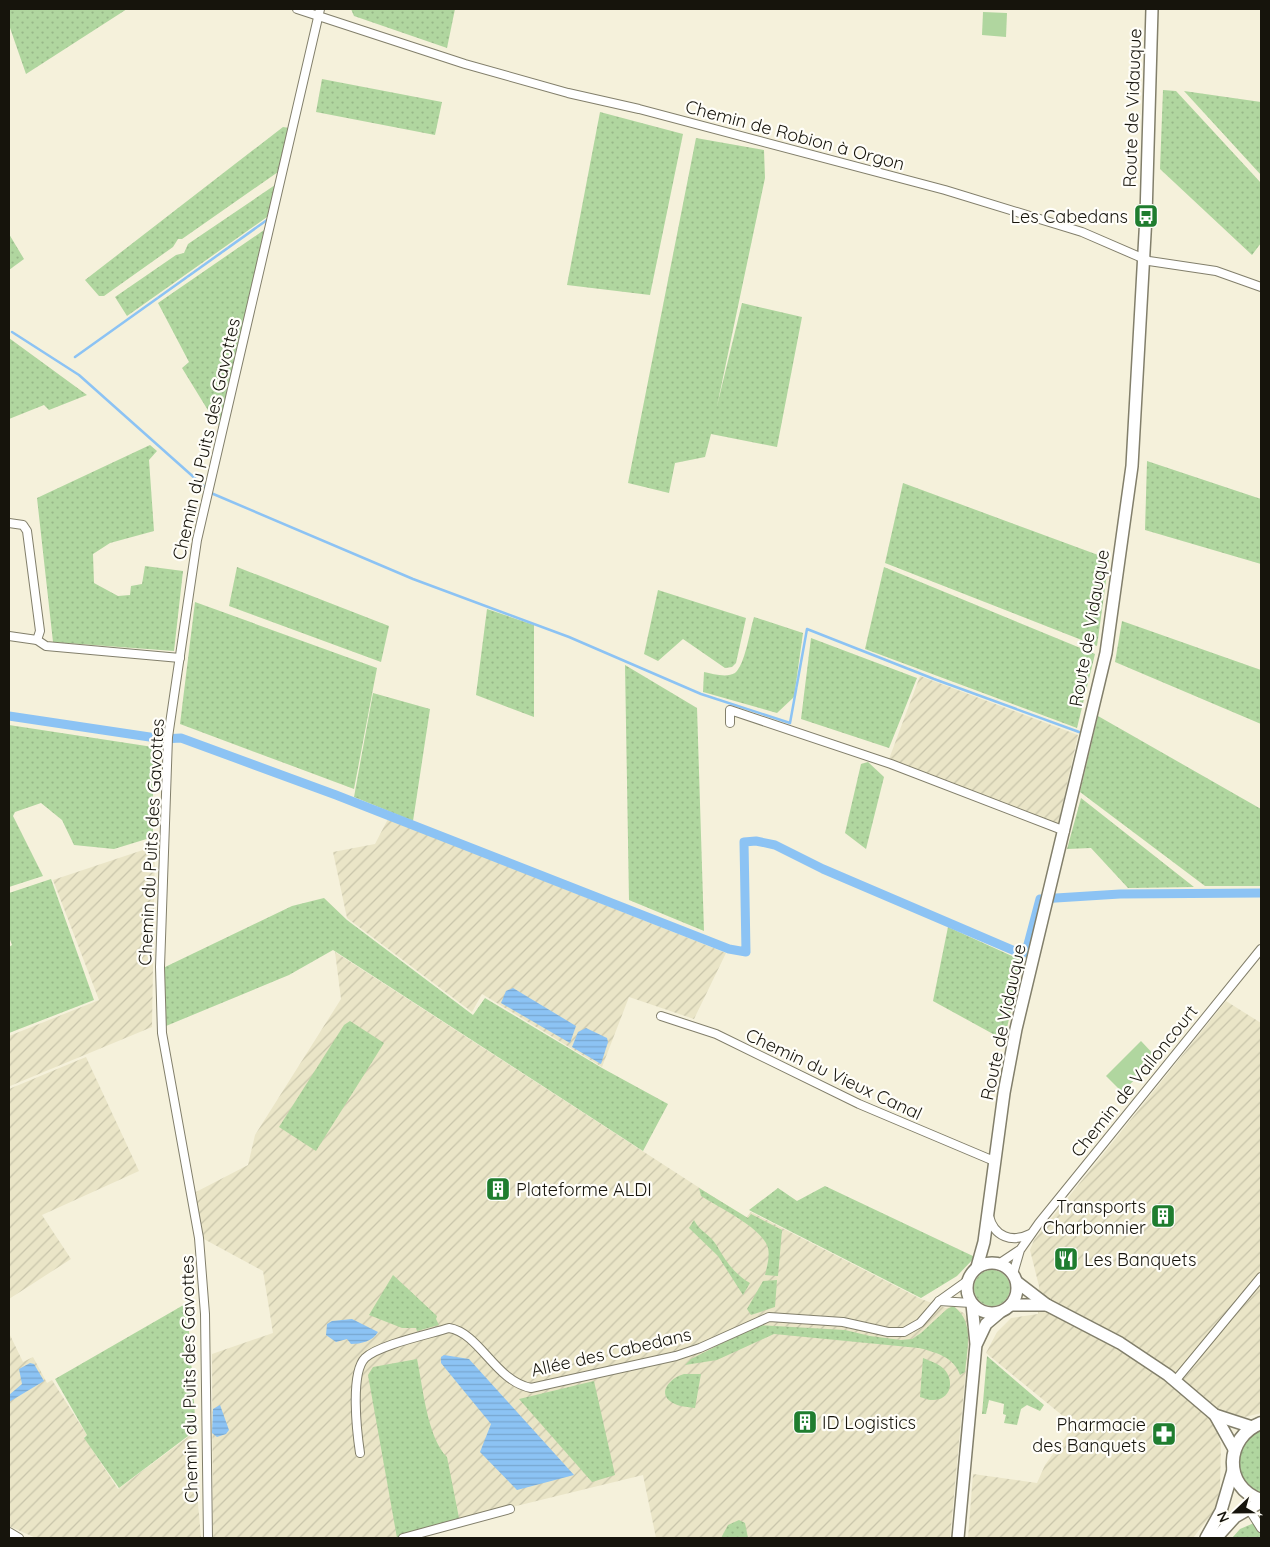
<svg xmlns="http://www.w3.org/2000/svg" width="1270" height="1547" font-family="Quicksand,sans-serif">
  <defs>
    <pattern id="industrial-furrows" width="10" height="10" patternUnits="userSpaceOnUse" patternTransform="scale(1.25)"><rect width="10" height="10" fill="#eae5c7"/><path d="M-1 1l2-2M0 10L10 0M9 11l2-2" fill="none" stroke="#c8c4aa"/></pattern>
    <pattern id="grass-dots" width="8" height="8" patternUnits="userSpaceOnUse" patternTransform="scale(1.25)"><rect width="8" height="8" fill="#b0d69f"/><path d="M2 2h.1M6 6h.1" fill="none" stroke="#97b788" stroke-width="1.8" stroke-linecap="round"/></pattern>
    <pattern id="water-rules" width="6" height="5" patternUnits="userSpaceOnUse" patternTransform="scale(1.25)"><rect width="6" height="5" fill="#8cc3f4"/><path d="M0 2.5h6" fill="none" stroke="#78a7d0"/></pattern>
  </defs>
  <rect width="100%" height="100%" fill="#f5f1db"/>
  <g fill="url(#industrial-furrows)">
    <path d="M920,676L1078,735L1058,825L889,759Z"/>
    <path d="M388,819L726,953L694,1019L629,997L602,1067L482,994L472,1012L347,918L333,852L375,844Z"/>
    <path d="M155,846L152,1027L10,1086L9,1036L99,1000L53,880Z"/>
    <path d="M335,952L746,1218L751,1212L921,1299L946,1308L953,1306L965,1314L970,1326L950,1538H656L643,1475L401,1534L397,1538H213L212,1354L273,1333L263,1271L202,1238L194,1193L248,1165L255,1135L341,999Z"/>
    <path d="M1226,1001L1261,1023V1413L1241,1418L1219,1438L1221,1444L1220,1489L1214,1511L1193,1538H968L973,1474L1037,1483L1045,1465L1074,1425L986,1353L997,1332L1011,1318L1038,1314L1039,1286L1030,1250L1034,1240Z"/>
    <path d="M86,1057L139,1171L42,1215L71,1259L9,1299V1089Z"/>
    <path d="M9,1333L23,1362L33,1357L47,1383L52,1380L87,1435L84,1437L118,1489L192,1434L201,1538H36L9,1526Z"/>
  </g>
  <g fill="url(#grass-dots)">
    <path d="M9,9H127L26,74L9,25Z"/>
    <path d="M351,9H455L447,48L354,16Z"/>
    <path d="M322,79L442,102L435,135L316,112Z"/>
    <path d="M1163,90L1176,91L1261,183V243L1252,255L1160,169Z"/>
    <path d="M1184,91L1261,102V175Z"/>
    <path d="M600,112L683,134L650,295L567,285Z"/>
    <path d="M283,127L289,128L278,172L182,239H178L173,247L104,296H99L85,280Z"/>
    <path d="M696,138L764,150L765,178L717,406L742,303L802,317L777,447L711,434L705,457L675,463L669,493L628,483Z"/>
    <path d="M275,185L267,217L127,316L115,297L176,255L184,253L188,244Z"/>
    <path d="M264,230L222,423L217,425L182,368L189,362L158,303Z"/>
    <path d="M9,234L24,259L9,270Z"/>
    <path d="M9,338L87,395L49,410L44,405L9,419Z"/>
    <path d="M150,445L157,451L149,460L154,531L110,543L93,554L94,583L118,596L130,595L131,586L142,584L145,566L183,571L174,651L53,642L37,498Z"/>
    <path d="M1147,461L1261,499V564L1145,530Z"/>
    <path d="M903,483L1109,559L1097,646L885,563Z"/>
    <path d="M237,567L389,626L381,662L229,606Z"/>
    <path d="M884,567L1095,654L1077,728L865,649Z"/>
    <path d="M658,590L746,618L736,663L732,667L725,668L683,639L658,661L644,654Z"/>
    <path d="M195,602L377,668L354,789L180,724Z"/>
    <path d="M487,609L534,625V717L476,695Z"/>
    <path d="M754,617L803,633L794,697L777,713L703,692L704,672C713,674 727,678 735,673C745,665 750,630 754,617Z"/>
    <path d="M1122,621L1261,670V724L1115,662Z"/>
    <path d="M811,638L917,678L889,748L801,719Z"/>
    <path d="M625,665L697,708L704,931L629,900Z"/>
    <path d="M373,693L430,709L413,821L354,797Z"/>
    <path d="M1098,716L1261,809V886H1205L1080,792Z"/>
    <path d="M9,725L153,747V837L114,849L74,845L62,820L41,803L15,812L13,816L43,876L9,887Z"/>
    <path d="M868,762L884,777L866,849L845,833L861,764Z"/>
    <path d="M1081,798L1194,887L1128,888L1091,848L1067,849Z"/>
    <path d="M51,879L94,1000L9,1033V947L12,945L9,937V893Z"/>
    <path d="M324,898L347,920L473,1015L485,998L602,1068L668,1104L643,1151L333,950L289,975L166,1026L163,968L292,906Z"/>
    <path d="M948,927L1023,961L1004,1040L933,1001Z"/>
    <path d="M350,1021L384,1043L316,1151L279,1127L344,1025Z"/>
    <path d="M825,1186L975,1257L957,1276L921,1298L749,1210L778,1188L797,1201Z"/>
    <path d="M699,1188L748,1218L751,1214L782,1230L778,1276L765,1275C767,1266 770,1257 768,1248C763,1228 718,1207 701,1196Z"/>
    <path d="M694,1220C699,1231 711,1235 717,1246C725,1260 734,1274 750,1283L743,1295L718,1256L689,1228Z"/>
    <circle cx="992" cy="1288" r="18"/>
    <path d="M393,1275L437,1316L436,1319L439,1325L417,1331L416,1328H402L369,1315Z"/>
    <path d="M777,1280L775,1307L751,1315L747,1309L763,1281Z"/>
    <path d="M187,1303L196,1430L119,1488L84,1438L87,1435L55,1379Z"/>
    <path d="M953,1306C975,1321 967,1348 965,1372L960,1375C954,1357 935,1352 919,1348L774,1334L717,1360L685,1365L691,1359L758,1325L845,1330L870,1336L901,1340L912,1339L921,1333L947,1309Z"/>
    <path d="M987,1356L1044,1405L1040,1411L1027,1405L1021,1409L1017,1425L1004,1423L1006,1415L1003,1414L1004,1404L989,1400L986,1414H982Z"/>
    <path d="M923,1358C930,1361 938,1363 944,1369C955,1381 951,1400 933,1400C926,1400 925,1398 920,1397Z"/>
    <path d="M417,1359C423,1387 427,1437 447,1457L459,1518L397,1538L368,1375L373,1367Z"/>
    <path d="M684,1374H701L695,1408C689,1407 681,1407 675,1404C655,1395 669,1378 684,1374Z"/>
    <path d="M594,1381L615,1475L592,1482L519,1399Z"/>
    <path d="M1261,1430V1493C1228,1483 1232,1444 1261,1430Z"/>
    <path d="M739,1520L745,1523L748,1538H721L728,1525Z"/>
    <path d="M1254,1523L1261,1532V1538H1232L1240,1529Z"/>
  </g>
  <g fill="#b0d69f">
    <path d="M983,12L1007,13L1006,37L982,35Z"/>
    <path d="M1141,1041L1157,1058L1122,1092L1106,1076Z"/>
  </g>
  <g fill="url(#water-rules)">
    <path d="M513,988L576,1026L570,1043L501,1003L506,991Z"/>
    <path d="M586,1028L607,1038L608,1042L601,1064L572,1047L578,1032Z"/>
    <path d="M352,1319L378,1332C373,1341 361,1344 351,1344L347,1339L336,1342L326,1335L327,1324L332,1321Z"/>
    <path d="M444,1355L469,1359L574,1475L517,1490L480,1452L491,1424L441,1363V1357Z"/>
    <path d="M30,1363L34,1364L44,1381L9,1402V1395L22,1384L19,1369Z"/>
    <path d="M220,1405L229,1430L226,1434L217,1437L212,1433L213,1409Z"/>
  </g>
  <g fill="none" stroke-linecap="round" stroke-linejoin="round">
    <g stroke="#8cc3f4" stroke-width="2.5">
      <path d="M12,332L79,375L207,489"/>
      <path d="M75,357L267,220"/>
      <path d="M211,493L413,579L569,637L701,694L790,723L807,629L934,679L1079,732"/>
    </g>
    <path stroke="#8cc3f4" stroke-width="9" d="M9,716L163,739L181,738L336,795L729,949L746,952L744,842L756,841L775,845L823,869L1022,954L1026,952L1040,899L1120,894L1261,893"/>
    <defs>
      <g id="street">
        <path d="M297,9L465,64L568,93L639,109L945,190L1082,232L1149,261L1216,271L1261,287"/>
        <path d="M9,523L23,525L27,531L40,631L37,640"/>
        <path d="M9,636L37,640L46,646L180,658"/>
        <path d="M730,723V710L891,764L1065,831"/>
        <path d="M661,1016L716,1034L859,1104L994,1161"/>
        <path d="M989,1216C994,1237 1012,1243 1030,1234"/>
        <path d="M1000,1263L1018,1251"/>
        <path d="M1013,1274L1020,1250L1039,1223L1261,949"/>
        <path d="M939,1301L971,1303"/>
        <path d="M1175,1381L1261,1277"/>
        <path d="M360,1453C357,1433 350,1373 365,1358C378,1345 430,1334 449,1328C480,1333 495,1381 531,1388L676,1356L700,1348L769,1317L843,1322L888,1332H904L920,1323L939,1301L967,1281"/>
        <path d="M1249,1509L1261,1528"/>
        <path d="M9,1532L19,1538"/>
        <path d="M208,1538L205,1314L199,1238L162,1033L160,967L168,737L197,540L320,9"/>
        <path d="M403,1538L510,1509"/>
      </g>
      <g id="secondary">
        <circle cx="992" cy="1288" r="25"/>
        <path d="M977,1267L984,1242L1004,1093L1016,1029L1106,653L1132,466L1146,216L1152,9"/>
        <path d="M1017,1282L1047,1305L1120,1343L1168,1375L1215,1415L1234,1449"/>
        <path d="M1011,1305H1047"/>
        <path d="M977,1343L986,1324L999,1313"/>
        <path d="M1215,1415L1252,1427"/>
        <path d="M958,1538L976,1344L972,1304"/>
        <path d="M1206,1538L1221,1511L1233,1470"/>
        <path d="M1216,1538L1235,1517L1261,1502"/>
      </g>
      <path id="primary" d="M1261,1423C1225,1437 1222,1487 1261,1500"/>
    </defs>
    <use href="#street" stroke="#827f6b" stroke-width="10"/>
    <use href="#secondary" stroke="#827f6b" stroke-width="14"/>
    <use href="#primary" stroke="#827f6b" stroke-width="15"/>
    <use href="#street" stroke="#fff" stroke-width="8"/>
    <use href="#secondary" stroke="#fff" stroke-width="11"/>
    <use href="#primary" stroke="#fff" stroke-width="12"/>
  </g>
  <defs>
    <symbol id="bus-square" viewBox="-11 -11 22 22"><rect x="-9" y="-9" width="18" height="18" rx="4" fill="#1f7d2f" stroke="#fffef9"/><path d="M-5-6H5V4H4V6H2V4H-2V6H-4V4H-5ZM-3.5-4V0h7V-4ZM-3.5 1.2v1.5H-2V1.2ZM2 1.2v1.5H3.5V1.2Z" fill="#fff"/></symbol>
    <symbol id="building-square" viewBox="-11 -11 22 22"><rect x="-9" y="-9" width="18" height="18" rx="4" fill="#1f7d2f" stroke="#fffef9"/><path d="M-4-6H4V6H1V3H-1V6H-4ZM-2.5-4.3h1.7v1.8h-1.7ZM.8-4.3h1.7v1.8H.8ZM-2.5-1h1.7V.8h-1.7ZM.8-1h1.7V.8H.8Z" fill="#fff"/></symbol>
    <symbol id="restaurant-square" viewBox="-11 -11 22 22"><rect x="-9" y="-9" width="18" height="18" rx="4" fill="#1f7d2f" stroke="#fffef9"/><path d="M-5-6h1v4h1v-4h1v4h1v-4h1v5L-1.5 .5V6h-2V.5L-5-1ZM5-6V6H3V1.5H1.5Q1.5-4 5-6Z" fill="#fff"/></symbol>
    <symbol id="pharmacy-square" viewBox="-11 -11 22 22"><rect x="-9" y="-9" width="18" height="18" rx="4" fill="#1f7d2f" stroke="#fffef9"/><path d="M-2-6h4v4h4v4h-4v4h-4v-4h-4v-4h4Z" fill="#fff"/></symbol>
  </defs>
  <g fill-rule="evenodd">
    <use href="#bus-square" x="1132" y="202" width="28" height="28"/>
    <use href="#building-square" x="484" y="1175" width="28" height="28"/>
    <use href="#building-square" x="1149" y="1202" width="28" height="28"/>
    <use href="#restaurant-square" x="1052" y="1245" width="28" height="28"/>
    <use href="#building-square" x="791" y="1408" width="28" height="28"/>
    <use href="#pharmacy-square" x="1150" y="1420" width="28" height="28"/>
  </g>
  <g text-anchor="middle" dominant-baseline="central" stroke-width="4.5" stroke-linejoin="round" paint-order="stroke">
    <g font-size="18" fill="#16140c" stroke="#fffef9">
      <text transform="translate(1132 108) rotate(-88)">Route de Vidauque</text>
      <text transform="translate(795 135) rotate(15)">Chemin de Robion à Orgon</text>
      <text transform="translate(206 439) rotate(-77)">Chemin du Puits des Gavottes</text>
      <text transform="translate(1089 628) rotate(-80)">Route de Vidauque</text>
      <text transform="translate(151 842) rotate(-87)">Chemin du Puits des Gavottes</text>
      <text transform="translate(1003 1022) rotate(-78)">Route de Vidauque</text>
      <text transform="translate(834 1074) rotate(25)">Chemin du Vieux Canal</text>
      <text transform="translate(1134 1081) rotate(-51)">Chemin de Valloncourt</text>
      <text transform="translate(611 1352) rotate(-13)">Allée des Cabedans</text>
      <text transform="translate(189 1379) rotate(-91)">Chemin du Puits des Gavottes</text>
    </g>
    <g font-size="18" fill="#16140c" stroke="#fffef9" text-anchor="end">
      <text x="1128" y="216">Les Cabedans</text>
      <text x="516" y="1189" text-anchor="start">Plateforme ALDI</text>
      <text x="1146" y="1206">Transports<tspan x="1146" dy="21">Charbonnier</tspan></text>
      <text x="1084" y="1259" text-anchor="start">Les Banquets</text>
      <text x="822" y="1422" text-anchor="start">ID Logistics</text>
      <text x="1146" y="1424">Pharmacie<tspan x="1146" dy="21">des Banquets</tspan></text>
    </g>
  </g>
  <rect width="1270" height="1547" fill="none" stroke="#16140c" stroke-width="20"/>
  <g transform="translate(1235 1512) rotate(248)" stroke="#fffef9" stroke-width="4" paint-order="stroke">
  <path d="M0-4L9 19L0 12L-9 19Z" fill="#16140c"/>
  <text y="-8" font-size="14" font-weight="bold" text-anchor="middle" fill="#16140c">N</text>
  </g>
</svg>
